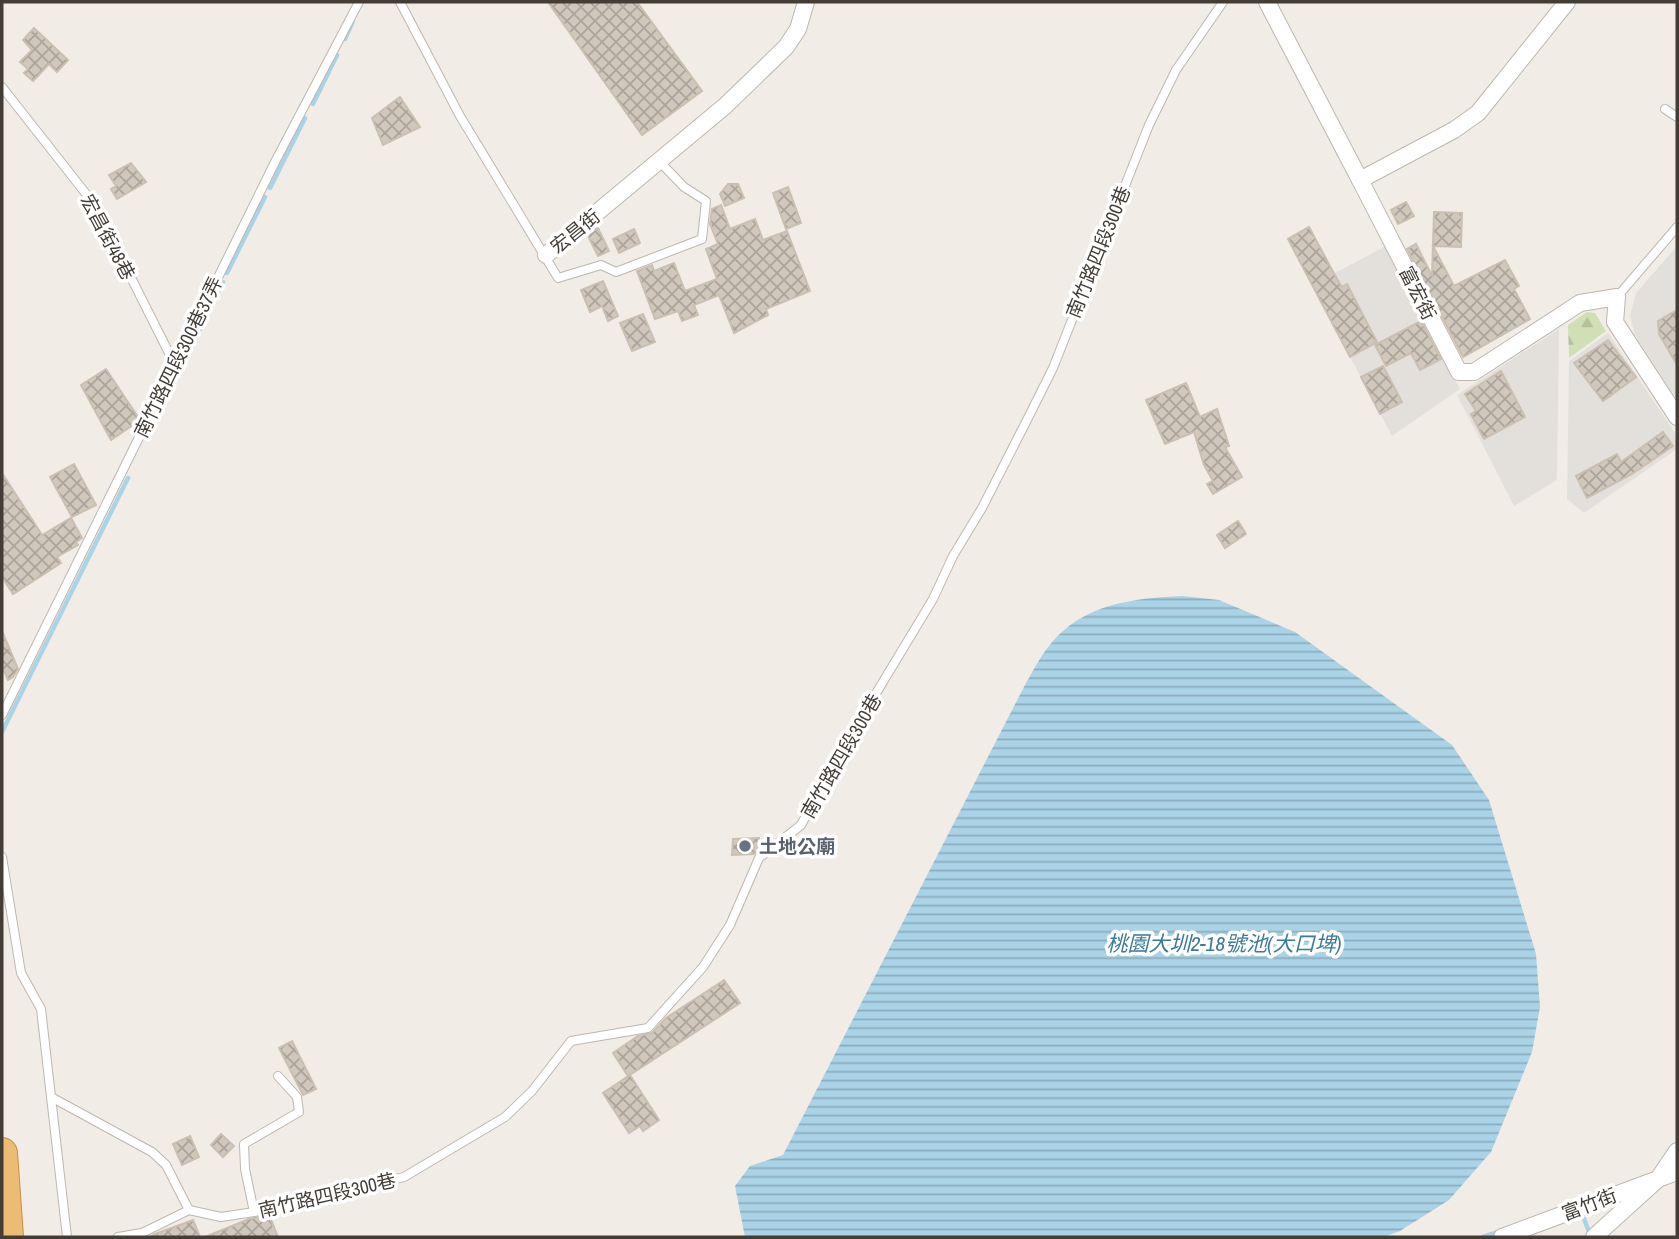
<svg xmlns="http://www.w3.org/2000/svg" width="1679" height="1239" font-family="'Archivo Narrow','Noto Sans TC',sans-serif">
  <defs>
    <pattern id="forest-firs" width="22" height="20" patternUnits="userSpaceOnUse" patternTransform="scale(1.75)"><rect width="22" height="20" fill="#d0e0b4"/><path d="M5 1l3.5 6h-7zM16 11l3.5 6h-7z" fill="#b4c19b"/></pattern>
    <pattern id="water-rules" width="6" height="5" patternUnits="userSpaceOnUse" patternTransform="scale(1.75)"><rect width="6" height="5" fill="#aad3e7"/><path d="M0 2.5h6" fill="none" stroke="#8cacbc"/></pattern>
    <pattern id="building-cross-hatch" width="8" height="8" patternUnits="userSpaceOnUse" patternTransform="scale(1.75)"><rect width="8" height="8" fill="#d1c8bd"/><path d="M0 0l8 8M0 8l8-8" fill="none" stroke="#aba49a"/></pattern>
  </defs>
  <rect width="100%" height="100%" fill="#f1ede6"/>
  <g fill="#e3dfdb">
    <path d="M1386,246L1460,389L1392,436L1312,285Z"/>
    <path d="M1677,246V400L1635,335L1630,316L1636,293Z"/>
    <path d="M1559,329L1557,480L1514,506L1457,395Z"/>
    <path d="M1608,333L1677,436V449L1584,513L1567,499L1569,361Z"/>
  </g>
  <path fill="url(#forest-firs)" d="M1587,312L1595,313L1606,331L1569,358L1568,325Z"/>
  <path fill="url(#water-rules)" d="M1182,596L1219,600L1295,632L1452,745L1489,800L1536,954L1540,1007L1532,1052L1491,1152L1449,1200L1400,1231L1384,1237H745L735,1186L750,1166L783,1155L1026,683C1033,671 1040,657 1049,646C1081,604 1134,598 1182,596Z"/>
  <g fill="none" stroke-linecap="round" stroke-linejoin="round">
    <g stroke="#aad3e7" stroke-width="4.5">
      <path d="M345,39L353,21"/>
      <path d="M313,104L337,55"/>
      <path d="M270,188L305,118"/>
      <path d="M227,273L265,197"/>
      <path d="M148,435L223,282"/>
      <path d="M2,732L128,478"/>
      <path d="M1583,1216L1589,1232"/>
      <path d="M1483,1237L1498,1232"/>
    </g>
  </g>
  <g fill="url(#building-cross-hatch)" stroke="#cbbfb1" stroke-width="2">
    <path d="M548,2H637L702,91L642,135Z"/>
    <path d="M34,28L68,60L57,72L49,64L33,81L24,73L28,69L20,62L32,50L23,40Z"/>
    <path d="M400,97L420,127L383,145L372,118Z"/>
    <path d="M131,163L146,182L117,199L111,189L116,186L109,175Z"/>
    <path d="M728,184H738L744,198L725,206L720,194Z"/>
    <path d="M788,187L801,223L786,229L773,193Z"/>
    <path d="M1406,202L1414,216L1398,224L1391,210Z"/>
    <path d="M721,205L730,229L755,219L763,240L787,231L810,291L766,309L768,315L734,333L719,295L694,305L698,315L682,321L678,311L655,319L637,271L652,265L654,271L674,263L685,291L717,279L706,249L718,244L710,224L712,209Z"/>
    <path d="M1434,212L1462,213L1461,247L1433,246L1454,286L1505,260L1519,286L1514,289L1530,319L1463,357L1407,249L1416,244L1432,276Z"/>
    <path d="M1309,227L1337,279L1342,287L1347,284L1377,342L1350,357L1288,239Z"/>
    <path d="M598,228L609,251L598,256L587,234Z"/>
    <path d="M634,229L640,243L619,253L613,239Z"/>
    <path d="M603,281L618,316L608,321L602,306L590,312L581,290Z"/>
    <path d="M1677,310V365L1659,334L1658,321Z"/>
    <path d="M643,314L655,342L632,351L620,323Z"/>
    <path d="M1421,321L1441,359L1420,370L1411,353L1386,366L1375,345Z"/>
    <path d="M1608,340L1636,377L1603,401L1574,363Z"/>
    <path d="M1383,366L1402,402L1380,414L1361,377Z"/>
    <path d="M106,369L140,420L111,440L81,385Z"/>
    <path d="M1501,371L1525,417L1484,439L1471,414L1476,411L1465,394Z"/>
    <path d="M1186,383L1200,417L1217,409L1229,446L1225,447L1242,477L1213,494L1207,484L1213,481L1204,465L1194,432L1165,444L1146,400Z"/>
    <path d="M1663,432L1673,446L1632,474L1587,498L1576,476L1617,454L1621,462Z"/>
    <path d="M74,464L96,505L72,517L50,477Z"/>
    <path d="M2,473L42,535L71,518L82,538L76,542L78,545L57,557L61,563L13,594L2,577Z"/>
    <path d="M1238,521L1246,534L1225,548L1217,535Z"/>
    <path d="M2,631L18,669L13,677L8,680L2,666Z"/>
    <path d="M759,838L758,850L754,854L732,855L733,839Z"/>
    <path d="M724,980L740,1003L628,1076L613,1053L638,1036L652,1033L666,1018Z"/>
    <path d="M292,1041L316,1089L303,1095L279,1048Z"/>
    <path d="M630,1075L659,1120L643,1131L640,1126L629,1133L603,1093Z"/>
    <path d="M221,1134L234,1146L223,1157L211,1145Z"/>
    <path d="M190,1136L199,1157L182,1165L173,1144Z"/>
    <path d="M269,1215L278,1237H205L249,1219Z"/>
    <path d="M193,1220L200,1237H150L155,1234Z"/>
  </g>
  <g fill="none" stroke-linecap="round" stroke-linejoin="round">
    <defs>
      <g id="service">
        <path d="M400,2L460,116L558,278L601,265L616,272L702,239L706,201L684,187L660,162"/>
        <path d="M2,87L94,204L170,355L177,360"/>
        <path d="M1665,109L1677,117"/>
        <path d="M1617,297L1677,227"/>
        <path d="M2,715L276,160L359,2"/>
        <path d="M2,857L21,973L41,1009L67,1237"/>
        <path d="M51,1097L152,1152L166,1165L189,1210"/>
        <path d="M254,1212L245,1169L244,1144L299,1112L297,1097L278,1076"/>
        <path d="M118,1237L142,1233L189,1210L221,1217L254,1212L404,1177L505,1117L532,1091L571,1041L648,1028L703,967L730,925L759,858L801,825L843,748L933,599L953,556L982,508L1027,420L1053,368L1149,125L1176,70L1223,2"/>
      </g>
      <g id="minor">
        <path d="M1267,2L1360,180"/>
        <path d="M1567,2L1478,113L1454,130L1360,180L1459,372H1474L1580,303L1617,297L1615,322L1677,417"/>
        <path d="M546,255L725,106L786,47L798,29L806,2"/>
        <path d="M1502,1237L1677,1172"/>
        <path d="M1594,1237L1658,1179L1677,1151"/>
      </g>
      <path id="motorway" d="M2,1153L8,1237"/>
    </defs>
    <use href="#service" stroke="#beb7ad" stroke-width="10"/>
    <use href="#minor" stroke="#beb7ad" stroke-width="18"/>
    <use href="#motorway" stroke="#c98f48" stroke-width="32"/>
    <use href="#service" stroke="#fff" stroke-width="8"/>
    <use href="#minor" stroke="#fff" stroke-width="16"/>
    <use href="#motorway" stroke="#ecbb76" stroke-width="30"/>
  </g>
  <circle fill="#6b7280" stroke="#fff" stroke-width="2.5" cx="745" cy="846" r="7"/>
  <g text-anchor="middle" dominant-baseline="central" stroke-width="7" stroke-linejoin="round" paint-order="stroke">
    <g font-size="19" fill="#433d36" stroke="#fff">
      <text transform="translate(575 231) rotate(-39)">宏昌街</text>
      <text transform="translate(108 237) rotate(62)">宏昌街48巷</text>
      <text transform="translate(1098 252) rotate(-68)">南竹路四段300巷</text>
      <text transform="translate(1418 293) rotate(63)">富宏街</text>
      <text transform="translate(178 357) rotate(-64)">南竹路四段300巷37弄</text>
      <text transform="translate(841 756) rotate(-60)">南竹路四段300巷</text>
      <text transform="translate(327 1195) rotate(-13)">南竹路四段300巷</text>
      <text transform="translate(1589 1204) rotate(-21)">富竹街</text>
    </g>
    <g font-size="19" font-weight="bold" fill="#5b616d" stroke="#fff" text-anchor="start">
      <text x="759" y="846">土地公廟</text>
    </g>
    <g font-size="21" font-style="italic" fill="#3b7a9a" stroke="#fff">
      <text x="1224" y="943">桃園大圳2-18號池(大口埤)</text>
    </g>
  </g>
  <rect width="1679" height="1239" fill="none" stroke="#433d36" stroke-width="7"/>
</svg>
